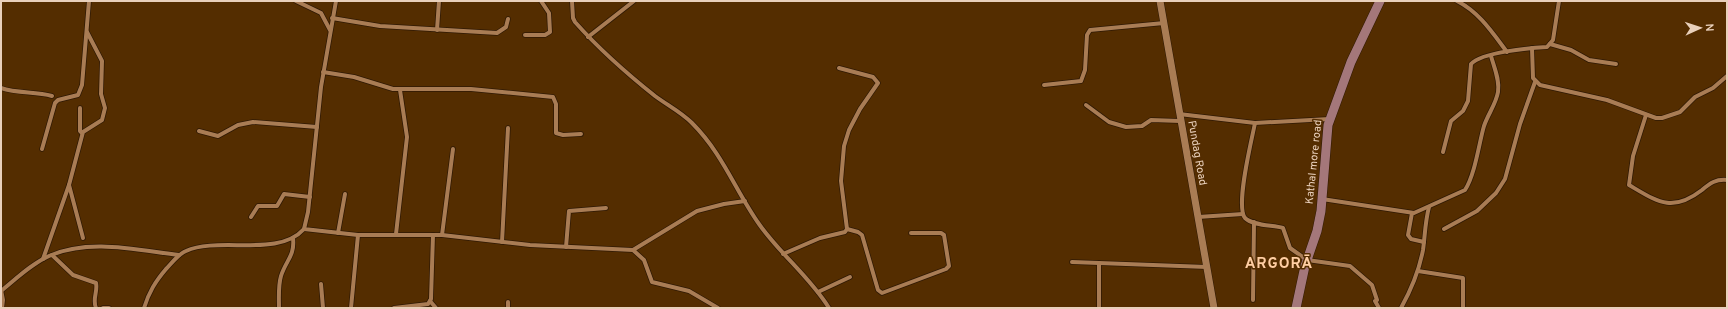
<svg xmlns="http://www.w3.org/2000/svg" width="1728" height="309" font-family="Overpass,sans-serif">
  <rect width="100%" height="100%" fill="#542d00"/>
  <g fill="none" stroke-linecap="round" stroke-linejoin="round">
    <defs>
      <g id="minor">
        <path d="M296,1L321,13L330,30"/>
        <path d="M336,1L321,87L308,212L304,229L358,235H442L530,245L633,250L644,260L652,282L689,291L718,308"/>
        <path d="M572,1L573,18L575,22C599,49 626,73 655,96C667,105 681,112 692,123C723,154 735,190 759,224C780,254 810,277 829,308"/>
        <path d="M1457,1C1479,12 1492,32 1507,52"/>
        <path d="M332,18L380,26L497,33L506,27L508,19"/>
        <path d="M437,30L439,1"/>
        <path d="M525,35H545L550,32L549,13L541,1"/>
        <path d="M588,37L634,1"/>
        <path d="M1550,44L1571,50L1589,60L1616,64"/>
        <path d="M1532,48L1533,78L1540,85L1607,100L1656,118H1662L1680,112L1695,97L1713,88L1727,76"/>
        <path d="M323,72L354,77L393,89H471L553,97L556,104V133L563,135L581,134"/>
        <path d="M1044,85L1081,81L1085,70L1087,35L1090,30L1164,23"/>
        <path d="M1,88C18,94 35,91 52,96"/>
        <path d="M1086,105L1109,122L1126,127L1142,126L1151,120L1180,121"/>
        <path d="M80,108V131L82,133"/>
        <path d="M1179,114L1255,123L1329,119"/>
        <path d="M1646,115L1633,156L1629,185C1658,202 1672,213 1702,190C1710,183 1716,179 1727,180"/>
        <path d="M1255,123C1252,139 1235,206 1245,218C1253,226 1273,225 1283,228L1290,248L1307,260L1350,266L1372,285L1377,300"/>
        <path d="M199,131L218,136L238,125L253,122L317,127"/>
        <path d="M42,149L55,103L58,100L78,95L82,85L89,1"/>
        <path d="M1443,152L1451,121L1463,111L1468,101L1471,64C1482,52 1530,48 1547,47L1553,40L1559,1"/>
        <path d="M69,185L83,238"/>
        <path d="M1322,199L1414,213L1465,190C1475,175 1479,143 1484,126C1488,114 1496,104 1498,92C1500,80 1494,67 1491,56"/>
        <path d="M1412,213L1408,235L1411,239L1424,242"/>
        <path d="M251,217L258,206H277L284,194L310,197"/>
        <path d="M1198,217L1243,214"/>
        <path d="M847,229L858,232L862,235L878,290L882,293L946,269L949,266L944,235L941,233H911"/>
        <path d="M1444,229L1477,211L1496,193L1505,179L1520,124L1535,82"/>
        <path d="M338,233L345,194"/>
        <path d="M396,234L407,137L400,90"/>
        <path d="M442,235L453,149"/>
        <path d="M502,242L508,128"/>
        <path d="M566,247L569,211L606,208"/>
        <path d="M633,250L697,211L724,204L745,201"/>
        <path d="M783,254L820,238L845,232L847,229L841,181L844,146L849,130L860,109L878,83L873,77L839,68"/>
        <path d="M52,255L73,275L96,283C98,292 92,299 96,308"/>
        <path d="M43,259L69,185L83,132L102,120L105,108L101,94L102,61L87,32"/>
        <path d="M1072,262L1207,267"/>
        <path d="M1099,263V308"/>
        <path d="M1418,271L1463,278V308"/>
        <path d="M321,284L323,308"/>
        <path d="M1,290L3,300L2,308"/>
        <path d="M1,291C16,279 31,264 49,256C89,238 137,250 179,255"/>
        <path d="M818,292L850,277"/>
        <path d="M1253,300L1254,222"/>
        <path d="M430,301L436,308"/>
        <path d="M1375,301L1379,308"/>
        <path d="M508,302V308"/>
        <path d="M103,308H109"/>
        <path d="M144,308C149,292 155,282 166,269C172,263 178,254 186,251C219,236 278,258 304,229"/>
        <path d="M279,308C279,298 278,286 281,276C286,260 295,256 293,238"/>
        <path d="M351,308L358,235"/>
        <path d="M394,308L428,304L431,299L433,235"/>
        <path d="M1401,308C1411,290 1419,271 1423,250C1425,236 1425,222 1429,207"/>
      </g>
      <path id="tertiary" d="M1160,1L1214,308"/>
      <path id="secondary" d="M1296,308L1305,266L1317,231L1321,211L1328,125L1351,62L1380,1"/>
    </defs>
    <use href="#minor" stroke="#2f1904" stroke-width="5.5"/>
    <use href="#tertiary" stroke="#2f1904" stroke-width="8"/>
    <use href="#secondary" stroke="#2f1904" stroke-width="10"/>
    <use href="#minor" stroke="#a97c54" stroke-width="4"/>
    <use href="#tertiary" stroke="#a97c54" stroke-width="7"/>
    <use href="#secondary" stroke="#a4777a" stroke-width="9"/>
  </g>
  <g text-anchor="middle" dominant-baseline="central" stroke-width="3" stroke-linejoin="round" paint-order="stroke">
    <g font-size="11" fill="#e9d0bb" stroke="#542d00">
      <text transform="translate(1197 153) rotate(80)">Pundag Road</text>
      <text transform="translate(1314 162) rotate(-84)">Kathal more road</text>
    </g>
    <g font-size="15" font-weight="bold" letter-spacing="1" fill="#ffcea3" stroke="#542d00">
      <text x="1279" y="264">ARGORĀ</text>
    </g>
  </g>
  <rect width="1728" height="309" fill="none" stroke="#e9d0bb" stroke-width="4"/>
  <g transform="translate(1700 28) rotate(87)" stroke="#542d00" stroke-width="3" paint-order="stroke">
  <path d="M0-3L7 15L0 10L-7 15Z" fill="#e9d0bb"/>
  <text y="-6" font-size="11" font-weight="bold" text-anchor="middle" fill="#e9d0bb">N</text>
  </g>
</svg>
